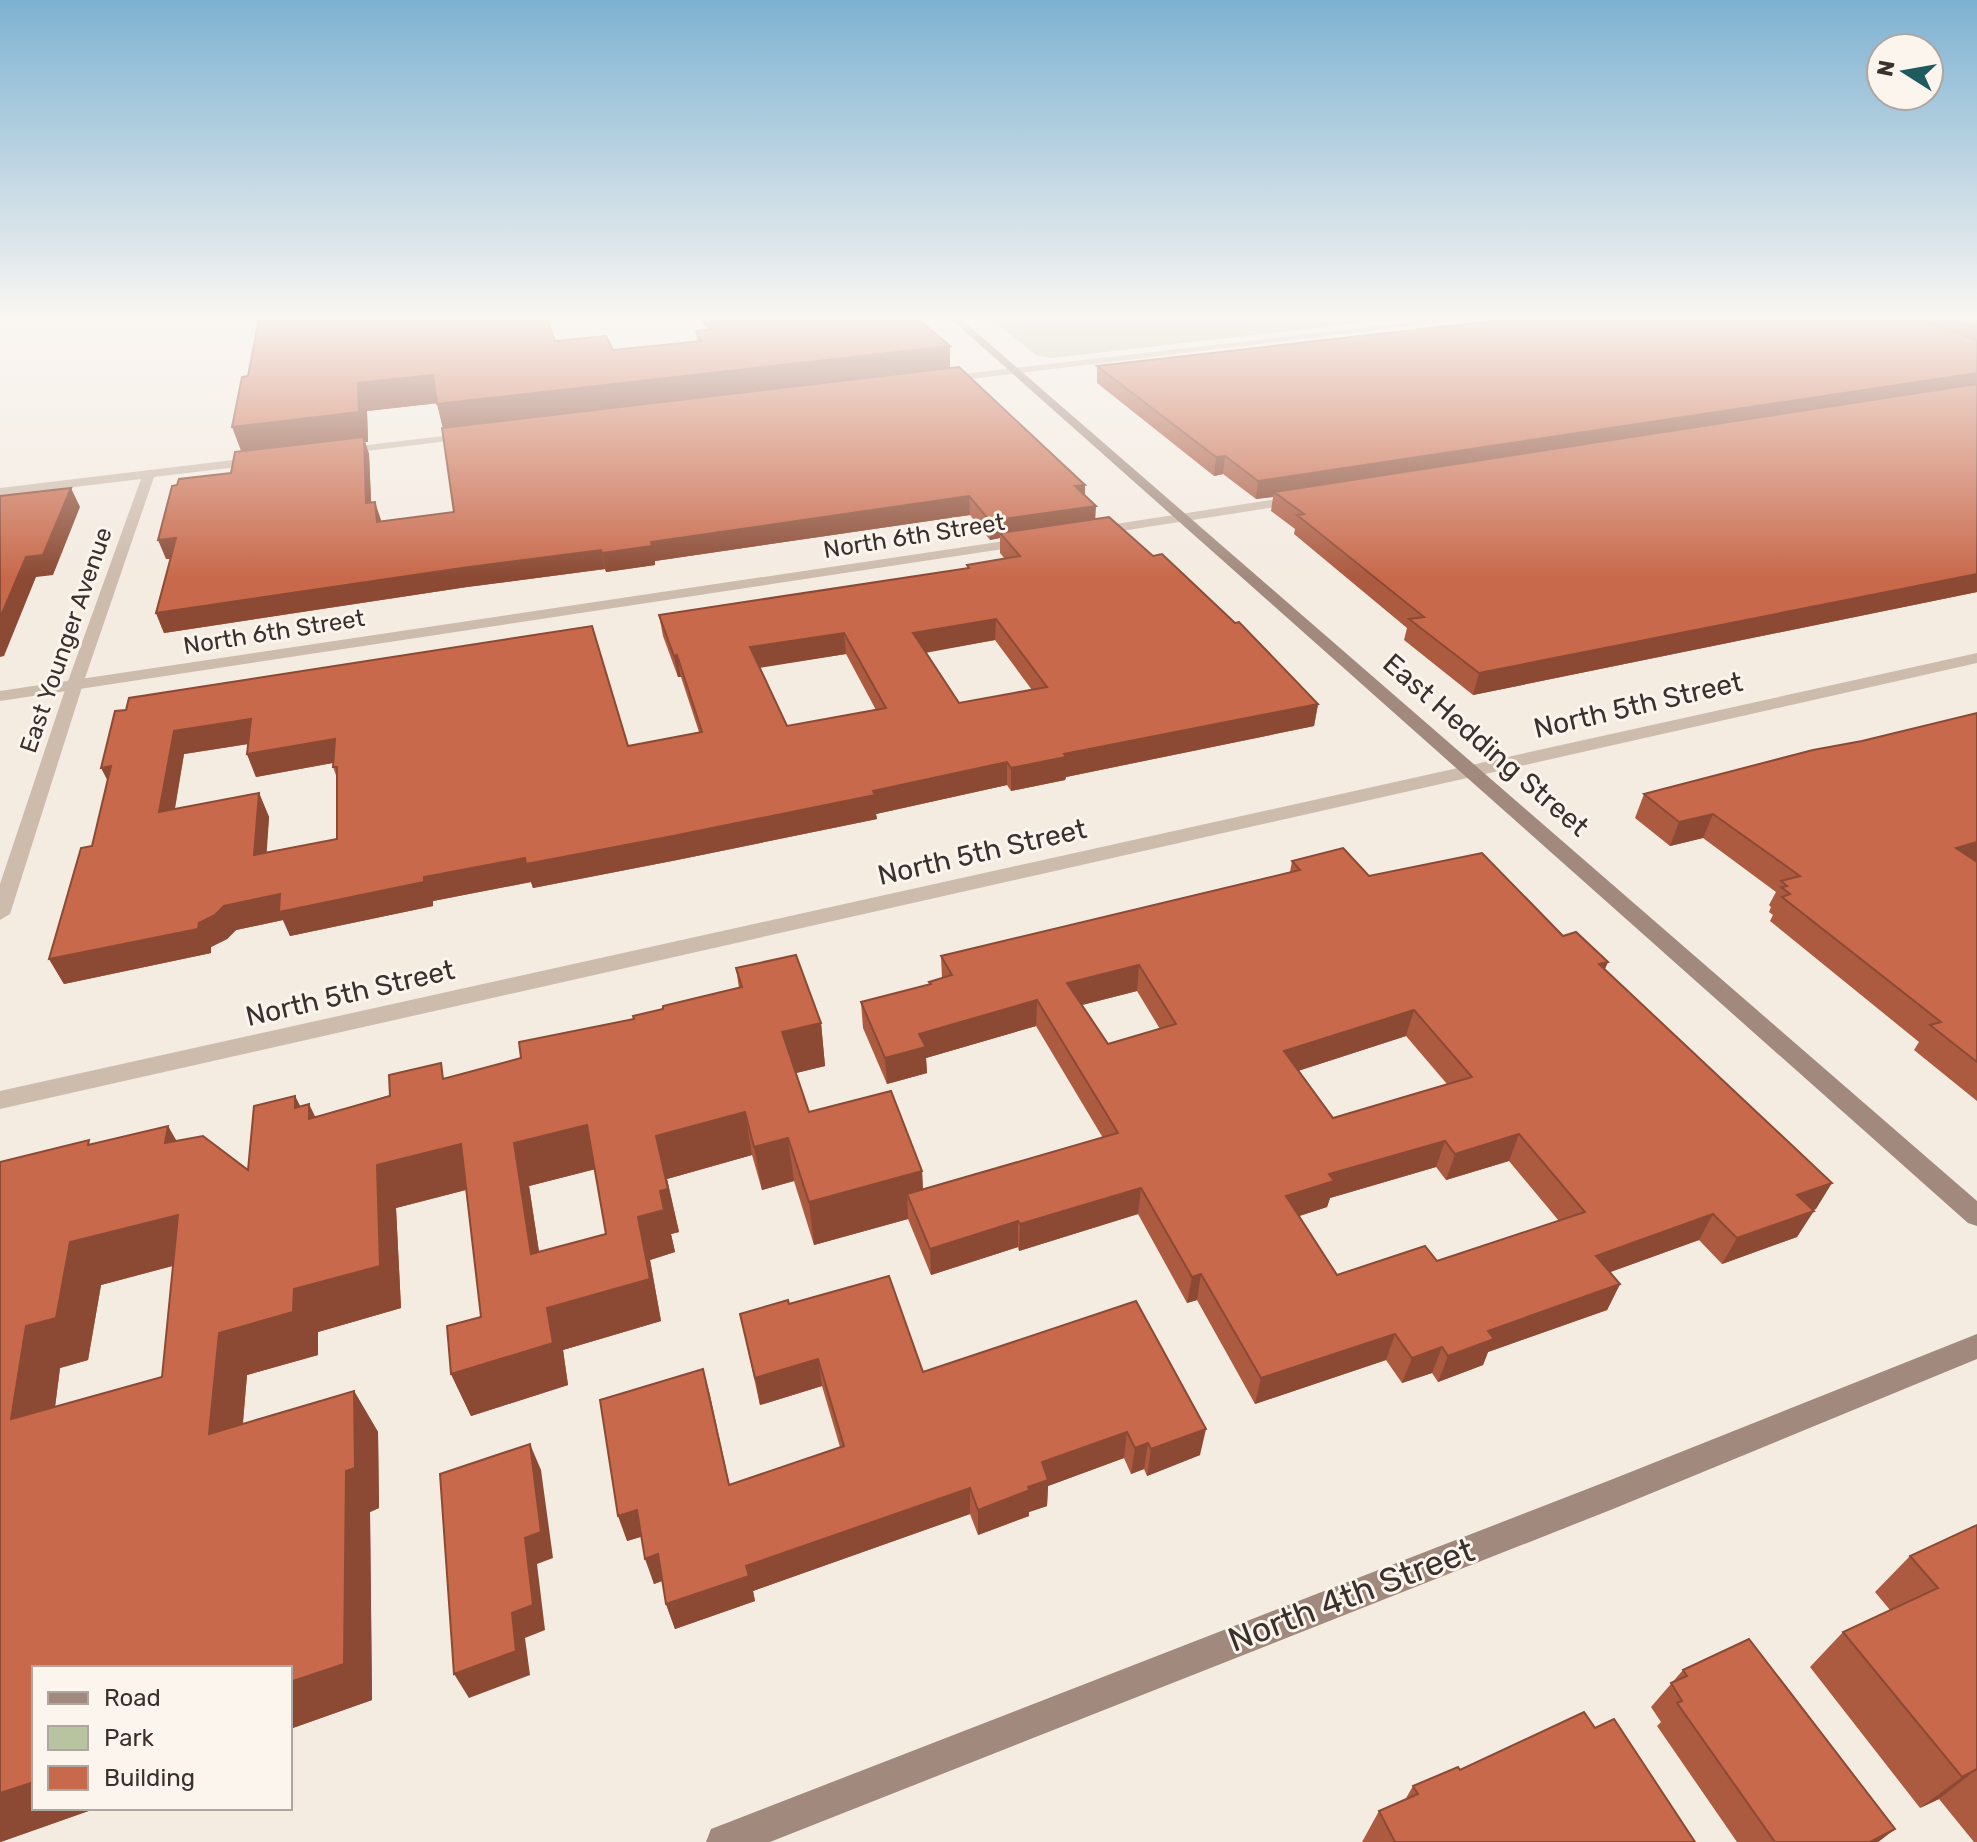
<svg xmlns="http://www.w3.org/2000/svg" width="1977" height="1842" font-family="Rubik,sans-serif">
  <rect width="100%" height="100%" fill="#f4ebe1"/>
  <path fill="#b8c4a0" d="M991,319H1394L1052,358L1036,355Z"/>
  <g fill="none" stroke-linecap="round" stroke-linejoin="round">
    <g fill="#cdbbac" fill-rule="evenodd">
      <path d="M1297,496L1301,497V503L1096,535L1089,531L1096,527Z"/>
      <path d="M1024,538L1031,542L1029,545L0,701V691Z"/>
      <path d="M1977,653V663L0,1109V1091Z"/>
    </g>
    <g fill="#cdbbac" fill-rule="evenodd">
      <path d="M1440,319H1466L945,382L940,379L945,376Z"/>
      <path d="M469,433L475,436L473,438L342,454L336,451L342,448Z"/>
      <path d="M258,457L264,461L262,464L154,477L83,684L10,914L0,920V884L67,684L141,479L0,496V488Z"/>
    </g>
    <g fill="#a18a7d" fill-rule="evenodd">
      <path d="M951,319H961L1977,1201V1226L1968,1223Z"/>
      <path d="M1977,1334V1359L1613,1509L770,1842H706L711,1829L724,1824L1613,1479Z"/>
    </g>
  </g>
  <g fill="#ac5a40" fill-rule="evenodd">
    <path d="M700,319H918L950,368L1085,485V495L1095,519L1318,704L1314,726L1066,777L1065,780L1011,791L1007,785L876,814L877,819L677,860L533,888L531,882L433,901V906L290,936L283,920L236,930L227,939L211,947V953L64,984L49,959L92,846L108,781L115,711L628,746L699,732L681,677H678L663,636L659,615L967,568V565L1005,559L1000,553V538L990,540L970,515L655,561V565L606,572L605,569L467,587L164,633L156,613L170,559H166L231,473L241,451L555,341L613,350L697,342L696,331L708,330ZM437,403L443,428L454,512L381,521L371,502L369,454L365,442H368L367,411ZM995,640L1032,690L959,703L926,652ZM846,654L876,710L787,726L760,667ZM248,744L247,754L256,777L333,763V767L337,778V839L266,852L269,817L259,793L175,809L184,754Z"/>
    <path d="M1511,319H1977V592L1473,695L1404,640L1407,628L1294,534L1295,529L1271,511L1273,497L1256,499L1223,474L1214,476L1097,383V366Z"/>
    <path d="M1977,713V1101L1914,1050L1919,1042L1770,921L1773,915L1769,912L1771,907L1769,905L1776,892L1703,838L1670,846L1635,818L1644,794Z"/>
    <path d="M1292,861L1369,876L1563,936L1608,962L1604,970L1816,1209L1813,1210L1797,1237L1722,1264L1699,1240L1610,1272L1620,1284L1607,1310L1488,1352L1483,1365L1438,1382L1432,1373L1402,1383L1386,1360L1255,1404L1197,1300L1187,1303L1138,1214L1019,1251L1018,1247L931,1275L908,1219L814,1245L794,1181L762,1190L752,1155L667,1179L679,1232L671,1234L675,1252L650,1260L661,1321L563,1350L568,1385L471,1416L451,1374L481,1317L466,1190L396,1208L401,1308L318,1332V1355L247,1375L243,1424L354,1391L378,1432L379,1508L370,1512L372,1700L290,1729V1668L34,1808H97L1,1842L0,1162L177,1141L248,1170L295,1096L300,1106L316,1117L447,1078L521,1058L663,1009L739,988L736,968L821,1023L825,1066L796,1073L809,1112L922,1171L923,1190L1103,1138L1036,1026L926,1058L927,1073L887,1084L863,1028L861,1002L929,985V982L942,978L941,956L1290,872ZM1137,991L1160,1029L1108,1044L1082,1005ZM1406,1036L1447,1084L1333,1118L1298,1071ZM1509,1161L1559,1221L1437,1261L1337,1275L1299,1216L1327,1207L1330,1198L1436,1167L1446,1180ZM595,1169L606,1234L539,1252L529,1186ZM173,1266L162,1377L55,1407L60,1368L88,1360L101,1285Z"/>
    <path d="M1136,1301L1200,1455L1147,1476L1144,1469L1131,1474L1124,1458L1048,1486L1047,1506L1029,1512V1516L978,1535L970,1514L753,1591L755,1601L675,1629L666,1604L662,1581L654,1584L641,1537L627,1541L703,1369L729,1485L840,1447L822,1386L760,1405L740,1314L789,1304L923,1372Z"/>
    <path d="M1977,1525V1842H1974L1939,1799L1920,1808L1810,1667L1843,1632L1890,1610L1875,1592L1910,1556Z"/>
    <path d="M1683,1670L1895,1829L1878,1842H1737L1657,1726L1661,1722L1651,1707Z"/>
    <path d="M1595,1728L1695,1842H1362L1379,1811L1405,1800L1413,1786L1460,1770Z"/>
  </g>
  <g fill="#8c4a34">
    <path d="M950,346V373L444,433L437,404Z"/>
    <path d="M1977,373V387L1274,492L1273,497L1256,499L1258,481Z"/>
    <path d="M433,375L440,403L367,411L368,442H365L369,454L372,521L243,456L232,427L358,383Z"/>
    <path d="M1225,456L1223,474L1214,476L1216,457Z"/>
    <path d="M1085,485L1084,503L1075,486Z"/>
    <path d="M71,488L80,507L53,575L36,577L4,656L0,657V618L26,557Z"/>
    <path d="M969,496L970,515L655,561V565L606,572L602,553L651,542Z"/>
    <path d="M375,502L381,520L383,540L377,522Z"/>
    <path d="M1096,506L1095,524L1000,533V538L990,540V521Z"/>
    <path d="M176,538L183,557L166,559L158,540Z"/>
    <path d="M601,550L605,569L467,587L164,633L156,613L462,568Z"/>
    <path d="M1977,574V592L1473,695L1479,673Z"/>
    <path d="M996,619L995,640L914,655L913,633Z"/>
    <path d="M844,633L846,654L753,669L750,647Z"/>
    <path d="M677,655L681,677H678L674,656Z"/>
    <path d="M1318,704L1314,726L1066,777L1065,780L1011,791V768L1064,754Z"/>
    <path d="M251,719L260,742L184,754L170,835L159,812L174,731Z"/>
    <path d="M335,739L343,761L256,777L247,754Z"/>
    <path d="M1007,762V785L876,814L877,819L677,860L533,888L531,882L433,901V906L290,936L283,920L236,930L227,939L211,947V953L64,984L49,959L199,923L224,906L280,894L424,877L873,791Z"/>
    <path d="M111,766L113,791L101,768Z"/>
    <path d="M259,793L269,817L265,879L254,855Z"/>
    <path d="M1713,814L1703,838L1670,846L1679,822Z"/>
    <path d="M1977,842V862L1956,848Z"/>
    <path d="M1608,962L1597,987L1599,964Z"/>
    <path d="M1139,965L1137,991L1066,1009L1067,983Z"/>
    <path d="M1037,1000L1036,1026L926,1058L927,1073L887,1084L885,1058L919,1034Z"/>
    <path d="M1414,1010L1406,1036L1279,1077L1284,1051Z"/>
    <path d="M821,1023L825,1066L788,1075L782,1032Z"/>
    <path d="M295,1096L316,1138L295,1108Z"/>
    <path d="M309,1104L330,1147L309,1119Z"/>
    <path d="M745,1112L752,1155L667,1179L679,1232L671,1234L675,1252L650,1260L661,1321L563,1350L568,1385L471,1416L451,1374L547,1308L638,1217L660,1191L656,1136Z"/>
    <path d="M587,1125L600,1168L529,1186L546,1297L531,1254L514,1143Z"/>
    <path d="M168,1126L193,1169L165,1143Z"/>
    <path d="M1519,1134L1509,1161L1446,1180L1455,1154Z"/>
    <path d="M788,1138L794,1181L762,1190L754,1147Z"/>
    <path d="M1445,1141L1436,1167L1330,1198L1327,1207L1281,1222L1286,1196L1329,1174Z"/>
    <path d="M461,1144L477,1187L396,1208L401,1308L318,1332V1355L247,1375L238,1474L209,1434L219,1333L294,1289L377,1165Z"/>
    <path d="M922,1171L924,1214L907,1194L908,1219L814,1245L809,1202Z"/>
    <path d="M1832,1183L1816,1209L1781,1221L1797,1195Z"/>
    <path d="M1141,1188L1138,1214L1019,1251L1020,1224Z"/>
    <path d="M1814,1211L1797,1237L1722,1264L1737,1238Z"/>
    <path d="M1713,1214L1699,1240L1583,1282L1596,1256Z"/>
    <path d="M178,1215L205,1257L101,1285L88,1360L60,1368L48,1461L11,1419L26,1326L70,1242Z"/>
    <path d="M1018,1221V1247L931,1275L930,1249Z"/>
    <path d="M1201,1274L1197,1300L1187,1303L1192,1277Z"/>
    <path d="M1620,1284L1607,1310L1488,1352L1483,1365L1438,1382L1448,1356L1488,1331Z"/>
    <path d="M1395,1334L1386,1360L1255,1404L1261,1378Z"/>
    <path d="M1442,1347L1432,1373L1402,1383L1412,1358Z"/>
    <path d="M818,1359L822,1386L760,1405L755,1378Z"/>
    <path d="M703,1369L710,1395L735,1511L729,1485Z"/>
    <path d="M354,1391L378,1432L379,1508L370,1512L372,1700L290,1729V1682L346,1471Z"/>
    <path d="M1206,1429L1200,1455L1147,1476L1151,1449Z"/>
    <path d="M1127,1432L1124,1458L1048,1486L1047,1506L1029,1512V1516L978,1535V1510L1028,1487L1042,1462Z"/>
    <path d="M1148,1443L1144,1469L1131,1474L1135,1448Z"/>
    <path d="M530,1444L541,1470L553,1558L537,1564L545,1630L525,1638L530,1675L469,1698L454,1674L525,1538Z"/>
    <path d="M970,1488V1514L753,1591L755,1601L675,1629L666,1604L746,1566Z"/>
    <path d="M637,1510L646,1535L627,1541L618,1516Z"/>
    <path d="M658,1554L667,1579L654,1584L645,1559Z"/>
    <path d="M1977,1769L1939,1799L1920,1808L1962,1777Z"/>
    <path d="M34,1782V1808H97L0,1842V1793Z"/>
    <path d="M1895,1829L1878,1842H1870Z"/>
  </g>
  <g fill="#c8694b" stroke="#8c4a34" stroke-width="2" fill-rule="evenodd">
    <path d="M259,319H547L555,341L606,336L613,350L702,341L696,331L721,328L714,319H918L950,346L437,404L433,375L358,383L359,412L232,427L242,377L248,376Z"/>
    <path d="M1511,319H1916L1977,340V373L1258,481L1225,456L1216,457L1097,366Z"/>
    <path d="M1949,319H1977V328Z"/>
    <path d="M959,367L1085,485L1075,486L1096,506L990,521L969,496L651,542L652,546L602,553L601,550L462,568L156,613L176,538L158,540L172,486L177,485L179,479L231,473L235,452L364,437L366,503L375,502L377,522L454,512L442,428Z"/>
    <path d="M1977,384V574L1479,673L1409,619L1424,617L1297,515L1304,514L1274,492Z"/>
    <path d="M71,488L43,555L26,557L0,618V496Z"/>
    <path d="M1109,517L1153,556L1162,554L1235,623L1239,622L1318,704L1064,754L1066,757L1011,768L1007,762L873,791L875,795L673,836L526,864L525,858L424,877V882L279,912L280,894L224,906L215,915L199,923L198,929L49,959L81,848L92,846L111,766L101,768L115,711L126,710L129,698L592,626L628,746L702,732L677,655L674,656L659,615L969,568L967,565L1020,556L1000,533ZM996,619L1047,687L959,703L913,633ZM844,633L886,708L787,726L750,647ZM251,719L247,754L335,739L333,767H337V839L254,855L259,793L159,812L174,731Z"/>
    <path d="M1977,713V842L1956,848L1977,862V1062L1930,1025L1941,1022L1782,897L1790,894L1781,887L1787,886L1781,881L1800,876L1713,814L1679,822L1644,794L1813,750L1862,741Z"/>
    <path d="M1343,848L1369,876L1482,853L1563,936L1576,932L1608,962L1599,964L1832,1183L1797,1195L1814,1211L1737,1238L1713,1214L1596,1256L1620,1284L1488,1331L1494,1339L1448,1356L1442,1347L1412,1358L1395,1334L1261,1378L1201,1274L1192,1277L1141,1188L1020,1224L1018,1221L930,1249L907,1194L1118,1133L1037,1000L919,1034L926,1047L885,1058L861,1002L931,984L929,982L952,975L941,956L1300,870L1292,861ZM1139,965L1176,1024L1108,1044L1067,983ZM1414,1010L1472,1077L1333,1118L1284,1051ZM1519,1134L1585,1212L1437,1261L1425,1246L1337,1275L1286,1196L1334,1181L1329,1174L1445,1141L1455,1154Z"/>
    <path d="M796,955L821,1023L782,1032L809,1112L891,1091L922,1171L809,1202L788,1138L754,1147L745,1112L656,1136L668,1189L660,1191L664,1210L638,1217L650,1279L547,1308L553,1343L451,1374L447,1326L481,1317L461,1144L377,1165L380,1266L294,1289L293,1312L219,1333L209,1434L354,1391L355,1468L346,1471L344,1664L290,1682V1668H34V1782L0,1793V1162L89,1140L88,1145L168,1126L165,1143L203,1136L248,1170L254,1106L295,1096V1108L309,1104V1119L390,1096L389,1075L441,1063L443,1079L521,1058L519,1042L634,1019L633,1016L663,1009V1006L742,987L736,968ZM587,1125L606,1234L531,1254L514,1143ZM178,1215L162,1377L11,1419L26,1326L56,1318L70,1242Z"/>
    <path d="M889,1276L923,1372L1136,1301L1206,1429L1151,1449L1148,1443L1135,1448L1127,1432L1042,1462L1048,1480L1028,1487L1030,1490L978,1510L970,1488L746,1566L749,1576L666,1604L658,1554L645,1559L637,1510L618,1516L600,1400L703,1369L729,1485L844,1446L818,1359L755,1378L740,1314L788,1300L789,1304Z"/>
    <path d="M530,1444L541,1532L525,1538L533,1605L512,1613L516,1651L454,1674L440,1474Z"/>
    <path d="M1977,1525V1769L1962,1777L1843,1632L1938,1588L1910,1556Z"/>
    <path d="M1749,1639L1895,1829L1870,1842H1775L1677,1703L1682,1701L1671,1683L1687,1676L1683,1670Z"/>
    <path d="M1584,1712L1595,1728L1614,1719L1695,1842H1395L1379,1811L1418,1794L1413,1786L1458,1767L1460,1770Z"/>
  </g>
  <linearGradient id="sky" x2="0" y2="1"><stop stop-color="#7eb2d2"/><stop offset="0.55" stop-color="#faf6f2"/><stop offset="1" stop-color="#faf6f2" stop-opacity="0"/></linearGradient>
  <rect width="1977" height="577" fill="url(#sky)"/>
  <g text-anchor="middle" dominant-baseline="central" stroke-width="6" stroke-linejoin="round" paint-order="stroke">
    <g font-size="24" fill="#3b302b" stroke="#fbf5ee">
      <text transform="translate(914 536) rotate(-9)">North 6th Street</text>
      <text transform="translate(274 632) rotate(-9)">North 6th Street</text>
      <text transform="translate(66 640) rotate(-71)">East Younger Avenue</text>
    </g>
    <g font-size="28" fill="#3b302b" stroke="#fbf5ee">
      <text transform="translate(1638 705) rotate(-13)">North 5th Street</text>
      <text transform="translate(1486 745) rotate(41)">East Hedding Street</text>
      <text transform="translate(982 852) rotate(-13)">North 5th Street</text>
      <text transform="translate(350 993) rotate(-13)">North 5th Street</text>
    </g>
    <g font-size="34" fill="#3b302b" stroke="#fbf5ee">
      <text transform="translate(1351 1595) rotate(-21)">North 4th Street</text>
    </g>
  </g>
  <rect x="32" y="1666" width="260" height="144" fill="#fbf5ee" stroke="#aea6a0" stroke-width="2"/>
  <rect x="48" y="1692" width="40" height="12" fill="#a18a7d" stroke="#aea6a0" stroke-width="2"/>
  <text x="104" y="1706" font-size="24" fill="#3b302b">Road</text>
  <rect x="48" y="1726" width="40" height="24" fill="#b8c4a0" stroke="#aea6a0" stroke-width="2"/>
  <text x="104" y="1746" font-size="24" fill="#3b302b">Park</text>
  <rect x="48" y="1766" width="40" height="24" fill="#c8694b" stroke="#aea6a0" stroke-width="2"/>
  <text x="104" y="1786" font-size="24" fill="#3b302b">Building</text>
  <g transform="translate(1905 72) rotate(281)"><circle r="38" fill="#fbf5ee" stroke="#aea6a0" stroke-width="2"/>
  <path d="M0-6L14 30L0 20L-14 30Z" fill="#1f5a5e"/>
  <text y="-12" font-size="22" font-weight="bold" text-anchor="middle" fill="#3b302b">N</text>
  </g>
</svg>
